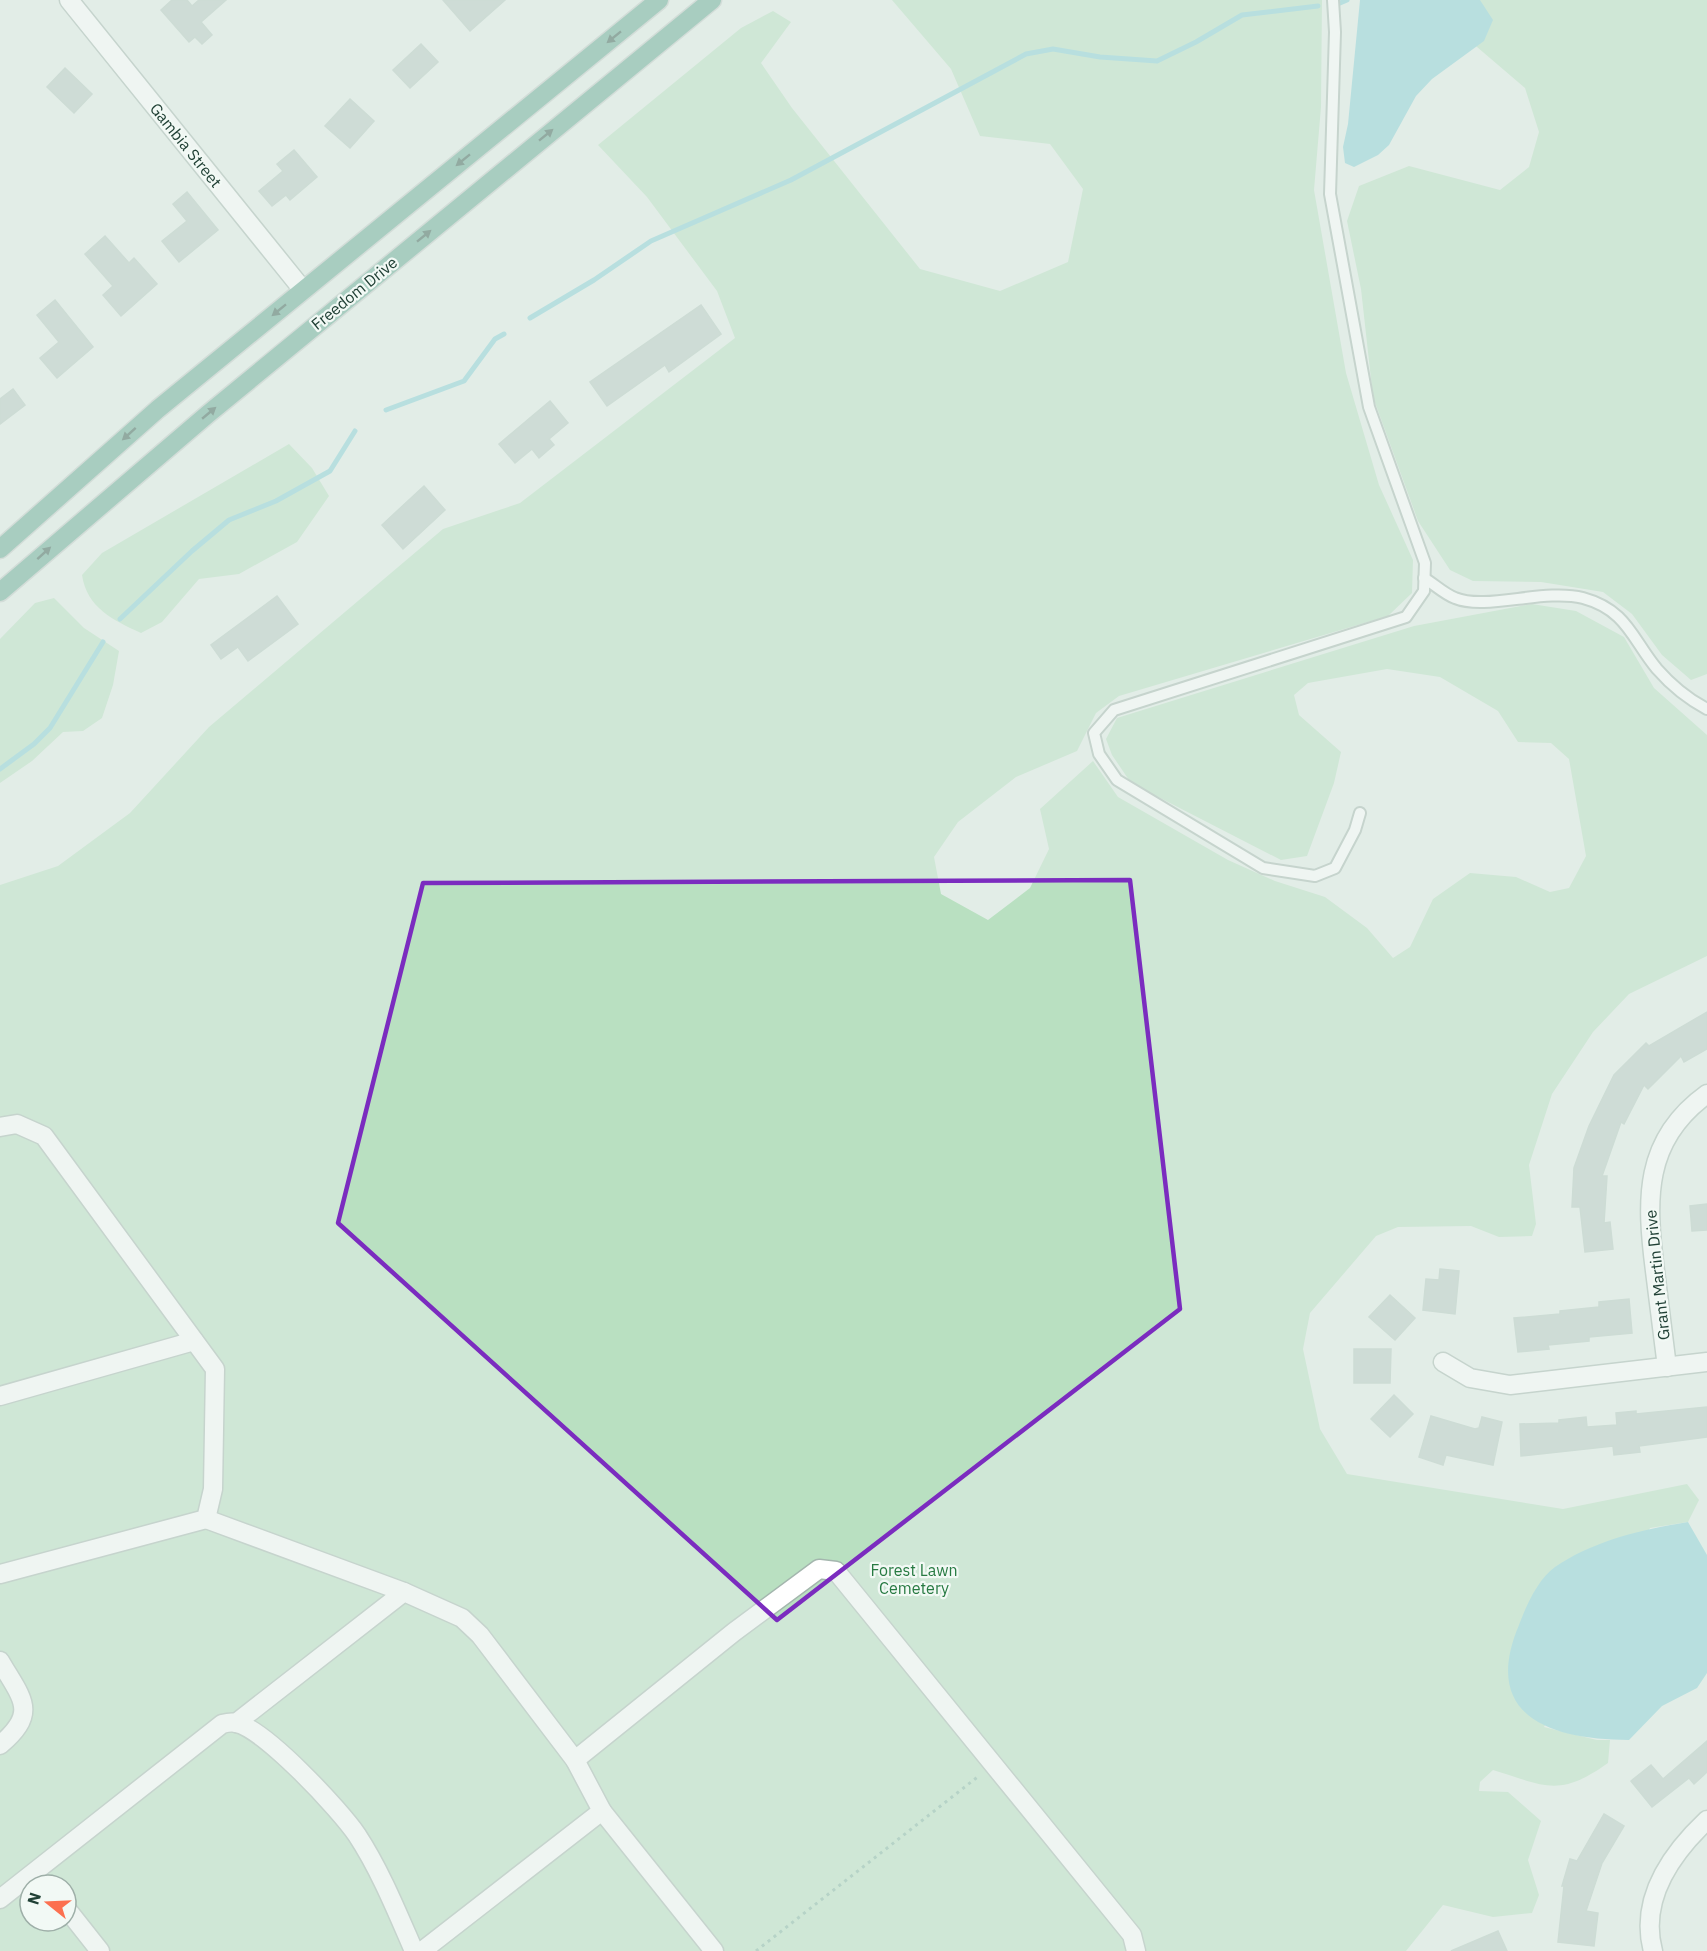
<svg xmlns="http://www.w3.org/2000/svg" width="1707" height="1951" font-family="'IBM Plex Sans',sans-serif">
  <rect width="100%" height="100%" fill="#e2ede7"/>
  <g fill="#b9e0c1" fill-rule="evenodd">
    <path d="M892,0H1322L1321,107L1314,190L1346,373L1379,485L1413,560L1412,593L1388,616L1119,696L1096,713L1077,751L1016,777L958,822L934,857L941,894L988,920L1030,888L1049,849L1040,809L1093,761L1118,797L1228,860L1275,881L1325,897L1367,928L1393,958L1410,947L1433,899L1470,873L1516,877L1550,892L1569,888L1586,856L1569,759L1551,743L1518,742L1498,711L1440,677L1387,669L1308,683L1294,695L1299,715L1341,752L1334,783L1307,856L1281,860L1131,783L1112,755L1106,739L1117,718L1414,626L1532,604L1576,611L1624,637L1654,688L1707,735V956L1629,994L1593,1032L1552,1094L1529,1165L1536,1224L1532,1236L1499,1237L1471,1226L1398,1227L1376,1236L1310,1313L1303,1349L1320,1429L1347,1474L1563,1509L1687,1484L1699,1500L1688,1522L1650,1528L1544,1727L1597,1740H1610L1608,1763C1559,1798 1545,1786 1493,1770L1480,1782L1479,1791L1508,1792L1541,1821L1528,1860L1539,1895L1532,1913L1493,1917L1443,1905L1406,1951H0V885L58,866L130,813L209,727L443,529L520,503L735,338L717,291L647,197L598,145L741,28L773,11L791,22L761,63L792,108L920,269L1000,291L1068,262L1083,189L1050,144L980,136L951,69ZM30,1885H66V1921H30Z"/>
    <path d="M1422,0H1707V674L1691,680L1662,655L1632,614L1603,592L1541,582L1473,581L1450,570L1418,521L1373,397L1361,289L1347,221L1359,186L1409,166L1500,190L1529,167L1539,132L1525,88Z"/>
    <path d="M289,444L312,468L329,496L297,542L239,574L199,579L162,622L141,633C113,620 87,608 82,575L102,553Z"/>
    <path d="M54,598L84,628L119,651L113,685L102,718L83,731L63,732L32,761L0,783V639L35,603Z"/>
  </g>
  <g fill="#85cfd6">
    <path d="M1360,0H1480L1493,20L1484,41L1432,79L1416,96L1389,145L1378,155L1354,167L1345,163L1343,147L1348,124Z"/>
    <path d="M1688,1522L1707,1555V1673L1697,1688L1662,1706L1629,1740C1552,1740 1480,1717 1519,1625C1526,1606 1538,1579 1555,1567C1593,1541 1643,1529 1688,1522Z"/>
  </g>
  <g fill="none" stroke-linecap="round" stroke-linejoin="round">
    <g stroke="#85cfd6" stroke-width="5">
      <path d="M1340,3L1347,0"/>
      <path d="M530,318L594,280L651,241L791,180L1026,54L1053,49L1100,57L1157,61L1196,42L1242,15L1318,6"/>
      <path d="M386,410L464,381L495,339L504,334"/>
      <path d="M120,619L192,551L229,520L276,501L330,471L355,431"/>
      <path d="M0,769L34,744L50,728L103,642"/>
    </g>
  </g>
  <g fill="#b7c8c0" stroke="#b3c7be" stroke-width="1.5">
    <path d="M172,0H187L192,6L199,0H226L201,22L212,35L202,44L195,37L189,42L161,10Z"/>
    <path d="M443,0H505L470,31Z"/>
    <path d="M421,44L438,62L410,88L393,70Z"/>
    <path d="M65,68L92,94L74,113L47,87Z"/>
    <path d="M350,99L374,121L350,148L325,126Z"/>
    <path d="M294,150L317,177L290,200L286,195L272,206L259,191L283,171L277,164Z"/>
    <path d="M187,192L218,230L179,262L162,241L187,221L173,204Z"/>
    <path d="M105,236L129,263L134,258L157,284L121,316L103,295L113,286L85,254Z"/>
    <path d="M55,300L93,347L57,378L40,358L59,342L37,315Z"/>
    <path d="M701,305L721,334L669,372L665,365L607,406L590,382Z"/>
    <path d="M13,389L25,405L0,424V399Z"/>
    <path d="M550,401L568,423L549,439L554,445L539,458L532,449L515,463L499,444Z"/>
    <path d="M424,486L445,510L403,549L382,525Z"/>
    <path d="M277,596L298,624L248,661L238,647L221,659L211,645Z"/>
    <path d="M1707,1012V1049L1684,1062L1681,1056L1648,1089L1644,1085L1624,1124L1621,1122L1602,1176H1607L1604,1223L1610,1222L1613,1249L1585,1252L1580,1207H1572L1574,1168L1589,1126L1614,1075L1646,1043L1649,1046Z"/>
    <path d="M1707,1204V1230L1692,1231L1690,1206Z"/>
    <path d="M1440,1269L1459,1271L1455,1314L1423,1310L1426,1279L1439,1280Z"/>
    <path d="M1390,1295L1415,1318L1395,1340L1369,1317Z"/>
    <path d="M1629,1299L1632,1333L1589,1337V1341L1548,1345L1549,1349L1518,1352L1514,1318L1560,1314V1311L1599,1307V1302Z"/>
    <path d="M1354,1349H1391L1390,1383H1354Z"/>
    <path d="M1394,1395L1413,1414L1390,1437L1371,1419Z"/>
    <path d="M1707,1407V1437L1639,1446L1640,1452L1614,1455L1613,1446L1521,1456L1520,1424L1559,1423V1420L1586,1417L1587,1427L1617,1425L1616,1413L1636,1411V1414Z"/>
    <path d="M1431,1416L1475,1429L1479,1428L1482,1417L1502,1422L1493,1465L1446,1455L1443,1465L1419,1457Z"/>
    <path d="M1707,1741V1772L1694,1784L1689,1778L1652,1807L1631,1781L1651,1765L1663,1779Z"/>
    <path d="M1604,1814L1624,1826L1602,1863L1586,1911L1598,1913L1594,1946L1558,1942L1564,1886H1562L1570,1859L1577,1861Z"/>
    <path d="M1498,1931L1507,1951H1451Z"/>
  </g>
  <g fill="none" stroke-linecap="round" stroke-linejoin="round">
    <defs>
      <g id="lane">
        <path d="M1333,0L1335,32L1330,194L1369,407L1425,563L1424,591L1406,617L1114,710L1094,733L1099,754L1117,780L1263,868L1315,876L1335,868L1355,830L1360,813"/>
        <path d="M1424,578C1434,584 1444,594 1455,598C1486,611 1544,588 1583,598C1627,610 1632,639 1657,669C1671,685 1688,699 1707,709"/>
      </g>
      <g id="street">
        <path d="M69,0L303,290"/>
        <path d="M0,1127L17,1124L44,1136L215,1369L213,1489L206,1519L0,1574"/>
        <path d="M1443,1362L1470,1378L1510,1385L1707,1362"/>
        <path d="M1667,1367C1663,1335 1659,1303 1655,1271C1646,1200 1643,1140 1707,1094"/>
        <path d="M0,1396L194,1341"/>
        <path d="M206,1519L404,1592"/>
        <path d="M0,1661C22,1699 39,1712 0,1745"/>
        <path d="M236,1723L404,1592L462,1618L480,1635L575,1760L602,1811L422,1951"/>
        <path d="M575,1760L734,1632L819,1569L836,1571L1132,1935L1136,1951"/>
        <path d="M602,1811L714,1951"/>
        <path d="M0,1899L222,1724C226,1723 233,1722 236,1723C265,1729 340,1810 357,1835C380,1870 397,1912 414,1951"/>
        <path d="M66,1908L100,1951"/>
        <path d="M1653,1951C1639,1899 1671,1854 1707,1820"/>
      </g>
      <g id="primary">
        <path d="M0,549L158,409L659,0"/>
        <path d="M0,592L208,414L712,0"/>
      </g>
    </defs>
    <use href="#lane" stroke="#a4b6ae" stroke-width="14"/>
    <use href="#street" stroke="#a4b6ae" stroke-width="21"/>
    <use href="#primary" stroke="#c1cac6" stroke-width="21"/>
    <path stroke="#80b3a0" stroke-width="3" stroke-dasharray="3 4.5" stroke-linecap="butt" d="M756,1951L980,1775"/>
    <use href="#lane" stroke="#fff" stroke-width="10"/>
    <use href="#street" stroke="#fff" stroke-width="18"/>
    <use href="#primary" stroke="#63a691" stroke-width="18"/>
  </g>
  <defs><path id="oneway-solid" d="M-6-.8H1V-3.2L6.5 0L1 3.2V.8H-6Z" transform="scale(1.5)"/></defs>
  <g fill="#315a4c">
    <use href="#oneway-solid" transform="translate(614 37) rotate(141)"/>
    <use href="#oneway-solid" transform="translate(546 135) rotate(-39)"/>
    <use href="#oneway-solid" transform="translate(463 160) rotate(141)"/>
    <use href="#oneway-solid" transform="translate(424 236) rotate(-39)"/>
    <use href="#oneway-solid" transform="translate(279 310) rotate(141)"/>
    <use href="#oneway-solid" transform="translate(209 413) rotate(-40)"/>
    <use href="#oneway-solid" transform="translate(129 434) rotate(138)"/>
    <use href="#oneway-solid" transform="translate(44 553) rotate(-42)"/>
  </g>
  <path d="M0 0H1707V1951H0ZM1130,880L1180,1309L777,1620L338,1223L423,883Z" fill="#e2ede7" fill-opacity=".55" fill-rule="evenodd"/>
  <path fill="none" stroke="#7b2cbf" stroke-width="4.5" stroke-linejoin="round" d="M1130,880L1180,1309L777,1620L338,1223L423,883Z"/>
  <g text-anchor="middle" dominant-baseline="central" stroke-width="4.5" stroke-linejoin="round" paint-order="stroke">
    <g font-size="16" fill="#204035" stroke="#f2f9f5">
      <text transform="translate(186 145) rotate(51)">Gambia Street</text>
      <text transform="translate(354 293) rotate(-39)">Freedom Drive</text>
      <text transform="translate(1657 1275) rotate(-96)">Grant Martin Drive</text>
    </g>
    <g font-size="16" fill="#277a42" stroke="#f2f9f5">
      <text x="914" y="1570">Forest Lawn<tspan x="914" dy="18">Cemetery</tspan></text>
    </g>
  </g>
  <g transform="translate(48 1903) rotate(288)"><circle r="28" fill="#f2f9f5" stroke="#9eafa8" stroke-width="1.5"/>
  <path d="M0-4.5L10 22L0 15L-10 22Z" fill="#fc7050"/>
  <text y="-9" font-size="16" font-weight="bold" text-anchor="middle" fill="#204035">N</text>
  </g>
</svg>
